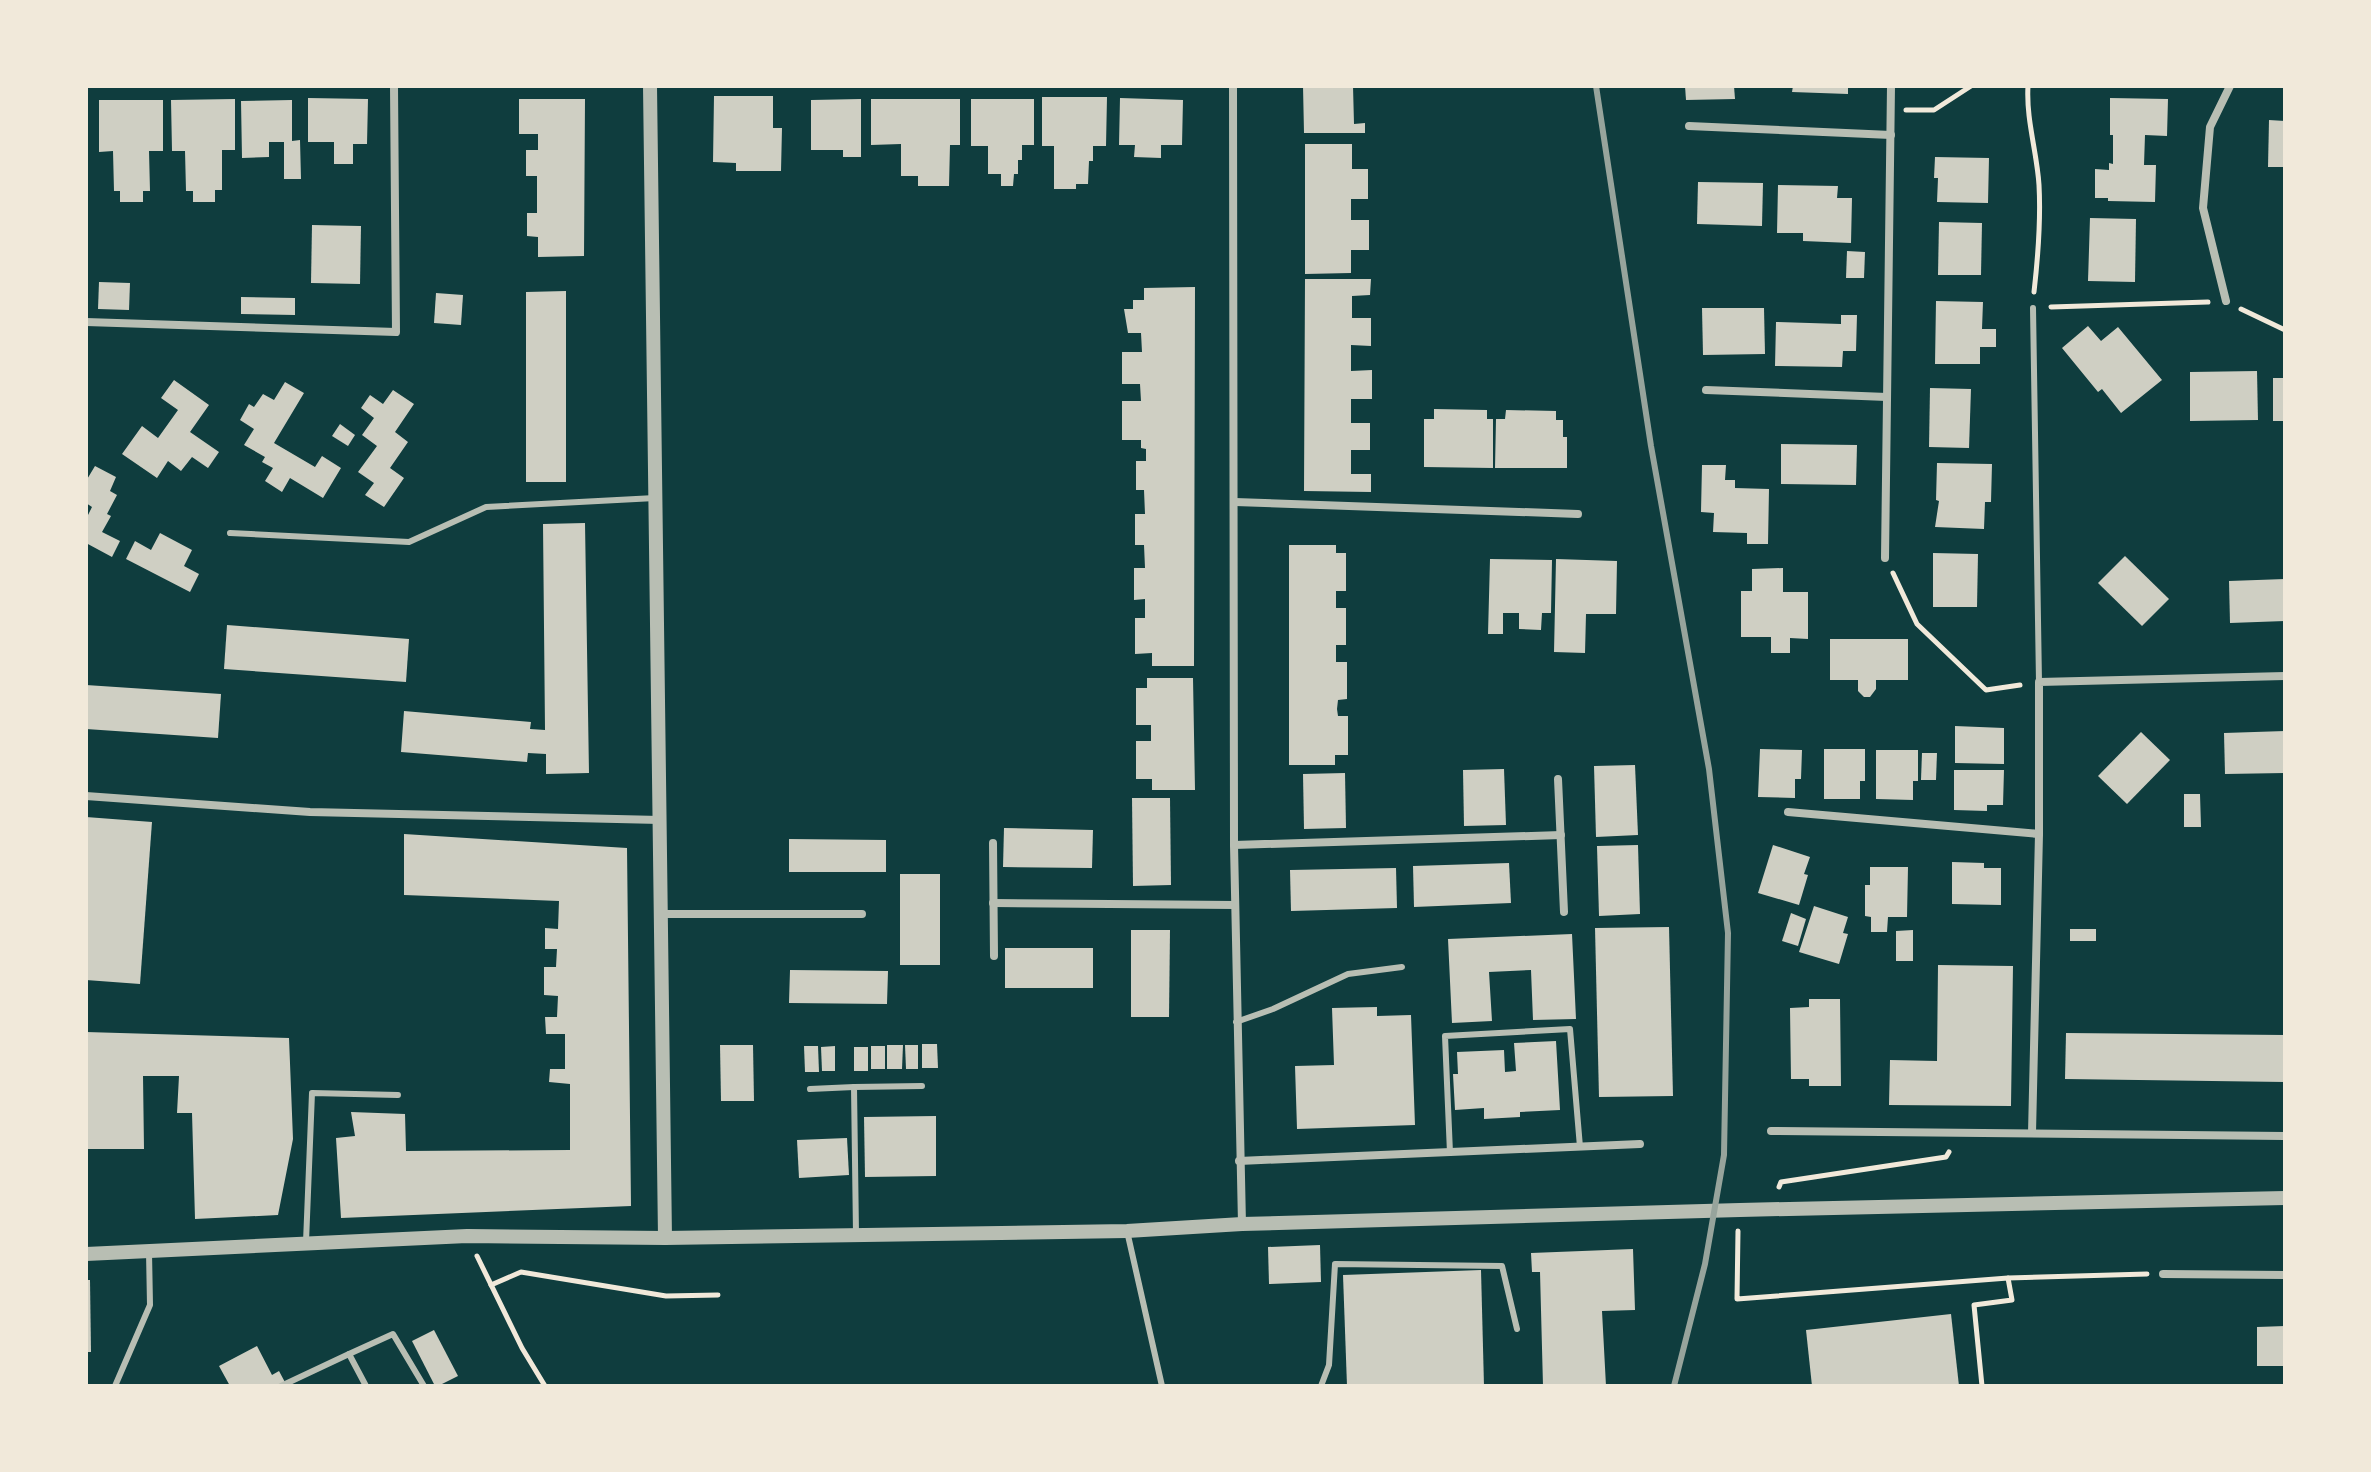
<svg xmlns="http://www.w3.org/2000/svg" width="2371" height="1472" font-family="'Titillium Web',sans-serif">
  <rect width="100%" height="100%" fill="#0f3d3e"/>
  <g fill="#cfcfc3">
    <path d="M1303,86H1353L1354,124L1365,123V133H1304Z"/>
    <path d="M1685,86H1734L1735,99L1686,100Z"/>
    <path d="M1793,86H1848V94L1792,92Z"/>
    <path d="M714,96H773V128H782L781,171H736V163L713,162Z"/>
    <path d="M1042,97H1107L1106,146H1093V161H1089L1088,184H1076V189H1054V146H1042Z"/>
    <path d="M308,98L368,99L367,144H353V164H334V142H308Z"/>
    <path d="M1120,98L1183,100L1182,145H1161V158L1134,157L1135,145H1119Z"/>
    <path d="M2110,98L2168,99L2167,136L2145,135L2144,165H2156L2155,202L2108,201V198H2095V169L2109,170V163L2113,164V135H2110Z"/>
    <path d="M235,99V150H222V190H215V202H193V191H186L185,151H172L171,100Z"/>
    <path d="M519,99H585L584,256L538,257V237L527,236V213H537V176H526V150H538V134H519Z"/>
    <path d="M861,99V157H843V150H811V100Z"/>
    <path d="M871,99H960V145H950L949,186H918V176H901V144L871,145Z"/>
    <path d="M971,99H1034V145H1022V160H1018V174H1014L1013,186H1001V174H988V146H971Z"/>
    <path d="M99,100H163V151H149L150,191H143V202H120V191H114L113,151L99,152Z"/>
    <path d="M292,100V141L300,140L301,179H284V142H269V157L242,158L241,101Z"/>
    <path d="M2269,120L2285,121V167H2268Z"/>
    <path d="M1305,144H1352V169H1368V199H1351V220H1369V250H1351V273L1305,274Z"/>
    <path d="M1935,157L1989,158L1988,203L1937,202L1938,178H1934Z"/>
    <path d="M1698,182L1763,183L1762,226L1697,224Z"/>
    <path d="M1778,185L1838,186L1837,198H1852L1851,243L1803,241V233H1777Z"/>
    <path d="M2090,218L2136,219L2135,282L2088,281Z"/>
    <path d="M1939,222L1982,223L1981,275H1938Z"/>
    <path d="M312,225L361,226L360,284L311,283Z"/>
    <path d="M1847,251L1865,252L1864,278H1846Z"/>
    <path d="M1305,279H1371L1370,295L1352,296V318H1371V346L1351,345V371L1372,370V399H1351V423H1370V450H1351V474H1371V492L1304,491Z"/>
    <path d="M99,282L130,283L129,310L98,309Z"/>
    <path d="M1195,287L1194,666H1152V653L1135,654V618H1145V599L1134,600V568H1145L1144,545H1135V514H1145L1144,490H1136V461H1146V449L1141,448V440H1122V401H1141L1140,384H1122V352H1142L1141,333H1128L1124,309H1133V300H1144V288Z"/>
    <path d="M566,291V482H526V292Z"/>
    <path d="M436,293L463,295L461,325L434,323Z"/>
    <path d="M241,297L295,298V315L241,314Z"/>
    <path d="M1936,301L1983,302L1982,329H1996V347H1980V364H1935Z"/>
    <path d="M1702,308H1764L1765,354L1703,355Z"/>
    <path d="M1841,315H1857L1856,351H1843L1842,367L1775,366L1776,322L1841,324Z"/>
    <path d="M2088,326L2101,341L2118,327L2162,380L2121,413L2102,389L2098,392L2062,348Z"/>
    <path d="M2257,371L2258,420L2190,421V372Z"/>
    <rect x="2273" y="378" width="12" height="43"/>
    <path d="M174,380L209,405L190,432L219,452L208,468L192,457L181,471L168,461L157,478L122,454L142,426L158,438L178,410L161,398Z"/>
    <path d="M285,382L304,393L274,443L315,467L322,456L341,468L323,498L290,478L282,492L265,481L273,468L262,462L265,457L244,445L254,429L240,420L249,404L254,407L263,394L274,400Z"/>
    <path d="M1930,388L1971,389L1969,448L1929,447Z"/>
    <path d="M393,390L414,404L395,432L408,442L390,468L404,478L384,507L365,495L374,483L358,472L377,446L362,435L374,418L361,408L370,395L383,404Z"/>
    <path d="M1434,409L1487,410V419H1493V468L1424,467V419H1434Z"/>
    <path d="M1506,410L1556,411V420H1563V437H1567V468H1495L1496,419H1505Z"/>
    <path d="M340,424L355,435L348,446L332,436Z"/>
    <path d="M1781,444L1857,445L1856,485L1781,484Z"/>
    <path d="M1937,463L1992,464L1991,502H1985L1984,529L1935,527L1939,501L1936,500Z"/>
    <path d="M1702,465H1726L1725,480H1735V488L1769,489L1768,544H1747V533L1713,532L1714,513L1701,512Z"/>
    <path d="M95,466L116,477L110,491L117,495L107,514L111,516L102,532L120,541L112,557L86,543V519L92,507L86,503V481Z"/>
    <path d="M585,523L589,773L546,774V754L528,753L527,762L401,752L404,711L531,722L530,729L545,730L543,524Z"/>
    <path d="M160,533L192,550L184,566L199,574L190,592L126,559L135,541L151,550Z"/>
    <path d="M1289,545H1336V553H1346V591H1336V608H1346V645H1336V662H1347V699L1338,700L1337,709L1338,716H1348V755H1335V765H1289Z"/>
    <path d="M1933,553L1978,554L1977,607H1933Z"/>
    <path d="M2125,556L2169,599L2142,626L2098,583Z"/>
    <path d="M1490,559L1552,560L1551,613H1542L1541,630L1519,629V613H1503V634H1488Z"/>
    <path d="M1556,559L1617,561L1616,614H1586L1585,653L1554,652Z"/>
    <path d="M1783,568V592H1808V639L1790,638V653H1771V637H1741V591H1752V569Z"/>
    <path d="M2285,579V621L2230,623L2229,581Z"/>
    <path d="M227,625L409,639L406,682L224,669Z"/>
    <path d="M1830,639H1908V680H1876V689L1870,697H1864L1858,691V680H1830Z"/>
    <path d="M1147,678H1193L1195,790H1152V779H1136V741H1151V725H1136V688H1147Z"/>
    <path d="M86,685L221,694L218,738L86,729Z"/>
    <path d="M1955,726L2004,728V764L1955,763Z"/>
    <path d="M2285,731V773L2225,774L2224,733Z"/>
    <path d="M2141,732L2170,760L2127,804L2098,776Z"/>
    <path d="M1760,749L1802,750L1801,779H1795V798L1758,797Z"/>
    <path d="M1824,749H1865V781H1860V799H1824Z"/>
    <path d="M1876,750H1918V781H1913V800L1876,799Z"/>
    <path d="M1922,753H1937L1936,780H1921Z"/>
    <path d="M1635,765L1638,835L1596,837L1594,766Z"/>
    <path d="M1504,769L1506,825L1464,826L1463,770Z"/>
    <path d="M1954,770H2004L2003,805H1987V811L1954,810Z"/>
    <path d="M1345,773L1346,828L1304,829L1303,774Z"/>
    <path d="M2184,794H2200L2201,827H2184Z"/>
    <path d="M1132,798H1170L1171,885L1133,886Z"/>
    <path d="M86,817L152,822L140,984L86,980Z"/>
    <path d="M1004,828L1093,830L1092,868L1003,867Z"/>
    <path d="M404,834L627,848L631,1206L341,1218L336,1138L355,1136L351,1112L405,1114L406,1151L570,1150V1084L549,1082L550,1069H565V1034H546L545,1017H557L558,996L544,995V967H556L557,949H545V928L558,929L559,901L404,895Z"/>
    <path d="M789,839L886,840V872H789Z"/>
    <path d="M1638,845L1640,914L1599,916L1597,846Z"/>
    <path d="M1773,845L1810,857L1804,874L1808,875L1799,905L1758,893Z"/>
    <path d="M1952,862L1984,863V868H2001V905L1952,904Z"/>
    <path d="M1509,863L1511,903L1414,907L1413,866Z"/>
    <path d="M1870,867H1908L1907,917H1888L1887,932H1871V917L1865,916V885H1870Z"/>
    <path d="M1396,868L1397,908L1291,911L1290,870Z"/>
    <rect x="900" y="874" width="40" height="91"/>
    <path d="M1814,906L1848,917L1843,933L1848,934L1839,964L1799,952Z"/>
    <path d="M1791,913L1806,919L1798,946L1782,941Z"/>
    <path d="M1669,927L1673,1096L1599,1097L1595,928Z"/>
    <rect x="2070" y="929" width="26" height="12"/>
    <path d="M1131,930H1170L1169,1017H1131Z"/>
    <path d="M1913,930V961H1896V931Z"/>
    <path d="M1572,934L1576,1019L1533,1020L1531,970L1489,972L1492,1021L1452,1023L1448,939Z"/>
    <rect x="1005" y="948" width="88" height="40"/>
    <path d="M1938,965L2013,966L2011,1106L1889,1105L1890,1060L1937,1061Z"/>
    <path d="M790,970L888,971L887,1004L789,1003Z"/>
    <path d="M1809,999H1840L1841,1086H1809V1079H1791L1790,1008L1809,1007Z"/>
    <path d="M1377,1007V1016L1411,1015L1415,1125L1297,1129L1295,1066L1334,1065L1332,1008Z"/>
    <path d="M86,1032L289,1038L293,1139L278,1215L195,1219L192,1113H177L179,1076H143L144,1149H86Z"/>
    <path d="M2066,1033L2285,1035V1082L2065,1079Z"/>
    <path d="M1556,1041L1560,1110L1520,1112V1117L1484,1119V1108L1455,1110L1453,1074H1458L1457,1052L1504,1050L1505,1072L1516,1071L1514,1043Z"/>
    <path d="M922,1044H937L938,1068H922Z"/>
    <path d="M720,1045H753L754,1101H721Z"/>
    <path d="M887,1045H903L902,1069H887Z"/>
    <path d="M905,1045H918V1069H906Z"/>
    <path d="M804,1046H818L819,1072H805Z"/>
    <path d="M835,1046V1071H822L821,1047Z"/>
    <rect x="871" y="1046" width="14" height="23"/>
    <rect x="854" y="1047" width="14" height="24"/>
    <path d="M936,1116V1176L865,1177L864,1117Z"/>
    <path d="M847,1138L849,1175L799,1178L797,1140Z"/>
    <path d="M1320,1245L1321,1282L1269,1284L1268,1247Z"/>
    <path d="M1633,1249L1635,1310L1602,1311L1606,1386H1543L1540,1272H1532L1531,1253Z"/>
    <path d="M1481,1270L1484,1386H1347L1343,1275Z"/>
    <path d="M86,1280H90L91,1352H86Z"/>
    <path d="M1951,1314L1959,1386H1812L1806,1330Z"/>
    <path d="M2285,1326V1366H2257V1327Z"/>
    <path d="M434,1330L458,1376L438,1386H435L412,1341Z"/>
    <path d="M257,1346L272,1375L279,1371L287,1386H230L219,1366Z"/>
  </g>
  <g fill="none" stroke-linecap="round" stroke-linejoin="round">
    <g stroke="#f1e9da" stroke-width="5">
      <path d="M2028,86C2026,120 2037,152 2039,185C2041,221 2038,257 2034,292"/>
      <path d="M1906,110H1934L1971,86"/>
      <path d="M2051,307L2208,302"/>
      <path d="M2241,309L2285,330"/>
      <path d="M1893,573L1917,624L1986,690L2020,685"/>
      <path d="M1779,1187L1781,1182L1946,1157L1949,1152"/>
      <path d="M1738,1231L1737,1299L2008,1278L2012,1300L1974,1305L1982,1386"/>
      <path d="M477,1256L522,1348L545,1386"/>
      <path d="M2008,1278L2147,1274"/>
      <path d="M491,1285L521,1272L666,1296L718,1295"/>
    </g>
    <g stroke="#b8beb3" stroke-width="6">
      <path d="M2033,308L2039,682"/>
      <path d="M230,533L409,542L486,507L655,498"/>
      <path d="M1236,1022L1273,1009L1348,974L1402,967"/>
      <path d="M810,1089L854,1087"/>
      <path d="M1450,1153L1445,1036L1570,1029L1580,1147"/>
      <path d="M1127,1231L1162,1386"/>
      <path d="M856,1234L854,1087L922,1086"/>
      <path d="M306,1242L312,1093L398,1095"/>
      <path d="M349,1354L393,1334L424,1386"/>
      <path d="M115,1386L150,1305L149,1252"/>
      <path d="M281,1386L349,1354L366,1386"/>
      <path d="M1321,1386L1329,1365L1335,1264L1502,1266L1517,1329"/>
    </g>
    <g stroke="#b8beb3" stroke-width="8">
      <path d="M1233,86L1234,845L1242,1224"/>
      <path d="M1689,126L1891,135"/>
      <path d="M2226,301L2203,208L2210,127L2230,86"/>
      <path d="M86,322L396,332L394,86"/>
      <path d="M1706,390L1887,397"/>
      <path d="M1235,502L1578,514"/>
      <path d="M1885,558L1891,86"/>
      <path d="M1558,779L1564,912"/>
      <path d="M86,796L310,812L660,820"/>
      <path d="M1788,812L2039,834"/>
      <path d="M993,843L994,956"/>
      <path d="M1234,845L1561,835"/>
      <path d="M993,903L1235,905"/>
      <path d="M661,914H862"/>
      <path d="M1771,1131L2285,1136"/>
      <path d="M2032,1133L2039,834V682L2285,676"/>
      <path d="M1239,1161L1640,1144"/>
      <path d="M2163,1274L2285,1275"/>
    </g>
    <g stroke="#b8beb3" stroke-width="14">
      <path d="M650,86L665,1238"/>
      <path d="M86,1254L467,1236L665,1238L1127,1231L1242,1224L1740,1210L2285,1198"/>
    </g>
    <path stroke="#97a49c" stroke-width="6" d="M1596,86L1651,446L1709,769L1728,933L1724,1155L1705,1264L1674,1386"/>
  </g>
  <rect width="2371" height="1472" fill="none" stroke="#f1e9da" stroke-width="176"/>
</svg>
